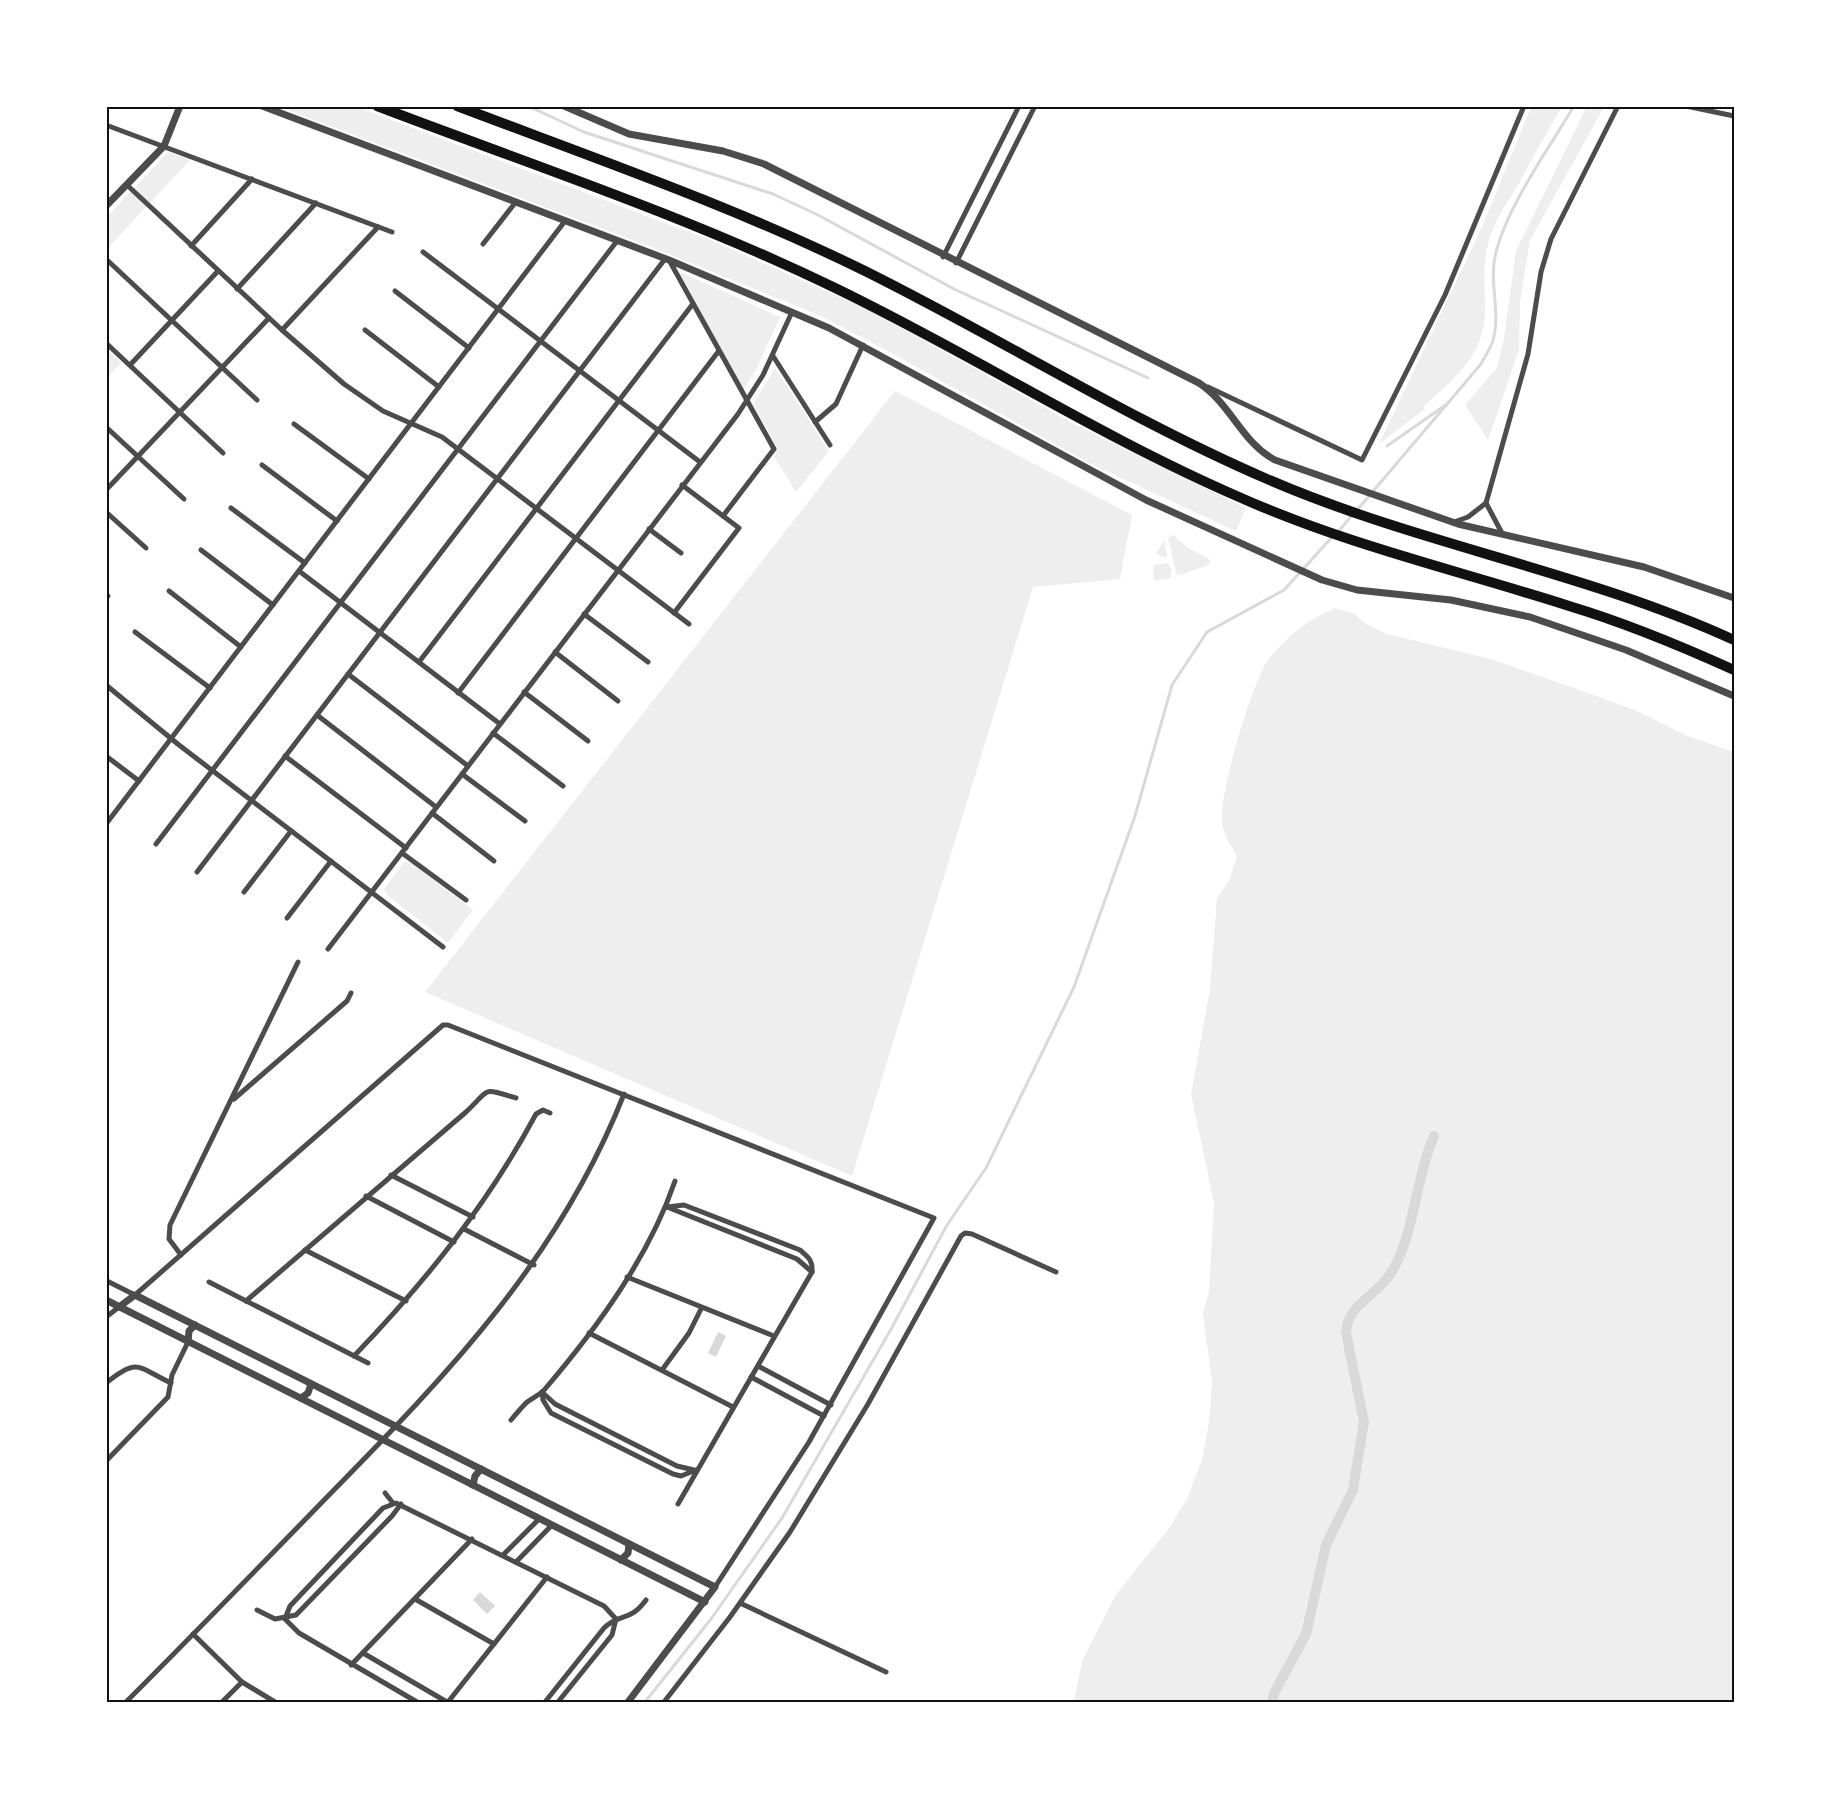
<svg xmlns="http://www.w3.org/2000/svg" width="1841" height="1809" font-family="'Space Grotesk',sans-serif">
  <rect width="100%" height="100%" fill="#fff"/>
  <g fill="#eee">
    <path d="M1587,106L1604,107L1530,240L1520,303L1519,350L1488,440L1465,405L1497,368L1504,338L1516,251Z"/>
    <path d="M280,107H357L713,241L869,310L1074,424L1246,508L1236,531L1089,463L875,344L816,314L664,252Z"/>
    <path d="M1531,107H1562C1547,132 1533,157 1519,183C1508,201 1495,220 1489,240C1482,263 1485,285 1485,309C1486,354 1455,378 1424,406L1425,409L1379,444L1482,227Z"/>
    <path d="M168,152L190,160L107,249V217Z"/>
    <path d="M680,272L780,317L756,370L742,391Z"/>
    <path d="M106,349L121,362L107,378H106Z"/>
    <path d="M775,368L829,451L796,492L775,458L776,445L753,404Z"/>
    <path d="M895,391L1132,515L1120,579L1033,587L852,1176L425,992Z"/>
    <path d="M1173,535L1187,547L1211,560L1209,565L1177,576L1168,538Z"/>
    <path d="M1164,540L1167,557L1166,558L1156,554Z"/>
    <path d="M1167,563L1171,568V578L1154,581L1153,565Z"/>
    <path d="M1335,608L1353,613L1366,624L1387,634L1491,659L1574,688L1635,710L1685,735L1734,752V1702H1074L1082,1661L1115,1596L1169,1528L1187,1499L1202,1459L1209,1422L1212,1382L1203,1314L1209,1291L1214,1203L1191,1094L1210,989L1217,899L1230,878L1237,856C1232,847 1223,834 1222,823C1218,797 1251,688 1265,665C1282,639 1307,620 1335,608Z"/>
    <path d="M404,862L411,863L473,910L448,943L386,894L384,889Z"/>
  </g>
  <g fill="#d9d9d9">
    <path d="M718,1332L726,1336L716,1357L708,1353Z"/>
    <path d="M480,1592L495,1606L487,1614L473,1600Z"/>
  </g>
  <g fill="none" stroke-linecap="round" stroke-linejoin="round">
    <g stroke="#d9d9d9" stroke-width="3">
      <path d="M528,106L584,132L773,194L818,215L954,289L1148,378"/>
      <path d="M1387,446L1447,404"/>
      <path d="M1358,509L1481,364C1485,356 1491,348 1493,340C1501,313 1489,284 1495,257C1505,209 1548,150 1574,106"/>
      <path d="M1338,532L1353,514"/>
      <path d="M645,1702L711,1619L782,1518L890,1331L947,1225L986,1168L1074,987L1135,816L1172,685L1207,632L1284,590L1333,536"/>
    </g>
    <path stroke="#d9d9d9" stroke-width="10" d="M1272,1702L1274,1693L1306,1634L1326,1545L1353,1490L1364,1422L1346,1333C1347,1304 1377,1296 1391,1273C1415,1234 1415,1179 1434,1136"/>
    <g stroke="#4c4c4c" stroke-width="5">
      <path d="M1686,106L1734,116"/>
      <path d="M106,125L392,232"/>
      <path d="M127,185L282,330L344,384L383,411L442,437L689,624"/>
      <path d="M483,244L515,203"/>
      <path d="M191,246L252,179"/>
      <path d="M423,252L700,462"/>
      <path d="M943,257L1019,106"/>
      <path d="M106,259L257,400"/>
      <path d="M669,260L774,449L723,516"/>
      <path d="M956,263L1035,106"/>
      <path d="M237,289L316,203"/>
      <path d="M395,291L469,348"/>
      <path d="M282,330L378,227"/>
      <path d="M365,330L439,387"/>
      <path d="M106,343L223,453"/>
      <path d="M773,356L830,445"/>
      <path d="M130,365L218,271"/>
      <path d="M1208,387L1362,460L1445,295L1524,106"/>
      <path d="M815,422L836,404L863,345"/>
      <path d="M294,424L369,479"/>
      <path d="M106,427L184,499"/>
      <path d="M262,465L337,521"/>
      <path d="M106,490L269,318"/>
      <path d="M231,508L305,563"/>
      <path d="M106,512L146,548"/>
      <path d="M1454,522L1468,517L1486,503"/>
      <path d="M649,529L681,553"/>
      <path d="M1503,535L1486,503L1528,354L1541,272L1551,239L1618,106"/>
      <path d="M201,550L273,605"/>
      <path d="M299,571L500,724"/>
      <path d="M169,591L241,647"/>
      <path d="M106,594L108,596"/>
      <path d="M674,613L739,528L682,485"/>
      <path d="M584,614L648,662"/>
      <path d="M135,632L210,688"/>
      <path d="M555,652L618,701"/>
      <path d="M419,662L692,305"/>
      <path d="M348,674L468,766"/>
      <path d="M106,685L179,745L443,947"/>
      <path d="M524,692L588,741"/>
      <path d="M458,693L718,352"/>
      <path d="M317,715L436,807"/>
      <path d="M493,733L563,786"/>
      <path d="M106,756L139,781"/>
      <path d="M285,756L406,848"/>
      <path d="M462,774L525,821"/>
      <path d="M432,813L494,861"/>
      <path d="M106,824L565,221"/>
      <path d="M156,844L617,241"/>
      <path d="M402,853L466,900"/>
      <path d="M197,872L665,259"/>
      <path d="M244,892L291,831"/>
      <path d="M287,918L331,861"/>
      <path d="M328,949L738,414L763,375L792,312"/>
      <path d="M234,1099L347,1001L351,993"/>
      <path d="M391,1175L473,1217"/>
      <path d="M366,1196L454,1242"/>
      <path d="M667,1207L684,1205L800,1250C808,1257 813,1260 812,1272L678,1504"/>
      <path d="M667,1207L797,1259L812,1272"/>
      <path d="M464,1229L534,1265"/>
      <path d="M305,1250L406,1301"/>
      <path d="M181,1255L169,1239L170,1225L298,962"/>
      <path d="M627,1277L774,1336"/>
      <path d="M107,1281L135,1295L443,1025H448L934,1218L809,1442L715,1587"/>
      <path d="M209,1282L368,1363"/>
      <path d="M246,1301L466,1112C491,1089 480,1087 516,1098"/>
      <path d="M106,1317L119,1307"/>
      <path d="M589,1333L733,1407"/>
      <path d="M354,1356C425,1282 488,1204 536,1114L543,1110L550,1113"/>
      <path d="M758,1366L831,1405"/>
      <path d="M662,1370L689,1333L701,1309"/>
      <path d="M751,1377L824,1416"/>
      <path d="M106,1383C138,1357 137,1367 171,1383"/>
      <path d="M542,1392L543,1400L551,1413L673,1474L681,1476L696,1470"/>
      <path d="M542,1392L555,1404L677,1466L694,1470"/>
      <path d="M511,1420C516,1414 521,1408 526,1403C532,1398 540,1395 545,1389C597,1328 649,1257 675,1181"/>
      <path d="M106,1461L168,1397L172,1375L188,1342"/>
      <path d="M385,1493L393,1503"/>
      <path d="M503,1555L539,1519"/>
      <path d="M516,1562L552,1525"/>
      <path d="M415,1599L494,1644"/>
      <path d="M740,1603L886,1672"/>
      <path d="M257,1610L275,1619L296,1615L392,1516L401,1504"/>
      <path d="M285,1619L290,1606L383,1508L396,1503L604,1606L616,1619"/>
      <path d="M285,1619L299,1633L417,1702"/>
      <path d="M193,1634L242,1682L275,1702"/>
      <path d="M363,1653L447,1702"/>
      <path d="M351,1665L472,1539"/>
      <path d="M126,1702C194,1634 261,1565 329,1495C449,1373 560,1257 624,1094"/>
      <path d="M222,1702L242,1682"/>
      <path d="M448,1702L547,1577"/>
      <path d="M545,1702L604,1628C621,1612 629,1623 646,1600"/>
      <path d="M558,1702L612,1635L616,1619"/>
      <path d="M664,1702L730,1617L790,1532L868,1404L961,1236L965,1233L972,1234L1056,1272"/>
    </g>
    <g stroke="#4c4c4c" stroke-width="7">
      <path d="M262,106L669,260L829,328L1146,500L1322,580L1357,590L1451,600L1530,617L1626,650L1734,696"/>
      <path d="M564,106L629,134L723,151L764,164L1199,383C1231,404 1242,443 1275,460L1458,524L1644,567L1734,598"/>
      <path d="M106,206L164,146L180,106"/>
      <path d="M106,1300L705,1602"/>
      <path d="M119,1307L135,1295L715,1587L628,1702"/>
      <path d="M188,1342L189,1331L195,1325"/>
      <path d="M301,1398L308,1393L311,1384"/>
      <path d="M473,1485L475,1476L481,1469"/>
      <path d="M621,1560L628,1553L629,1544"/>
    </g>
    <g stroke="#111" stroke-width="10">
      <path d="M377,106C529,164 684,215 831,286C969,352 1098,436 1239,497C1347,545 1457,570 1569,606C1626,623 1681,646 1734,670"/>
      <path d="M457,106C594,158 733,206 865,271C1000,338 1128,419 1267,479C1419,545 1584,571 1734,640"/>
    </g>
  </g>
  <rect width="1841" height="1809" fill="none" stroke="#ffffff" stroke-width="216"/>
  <rect x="108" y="108" width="1625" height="1593" fill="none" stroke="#111" stroke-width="2"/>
</svg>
